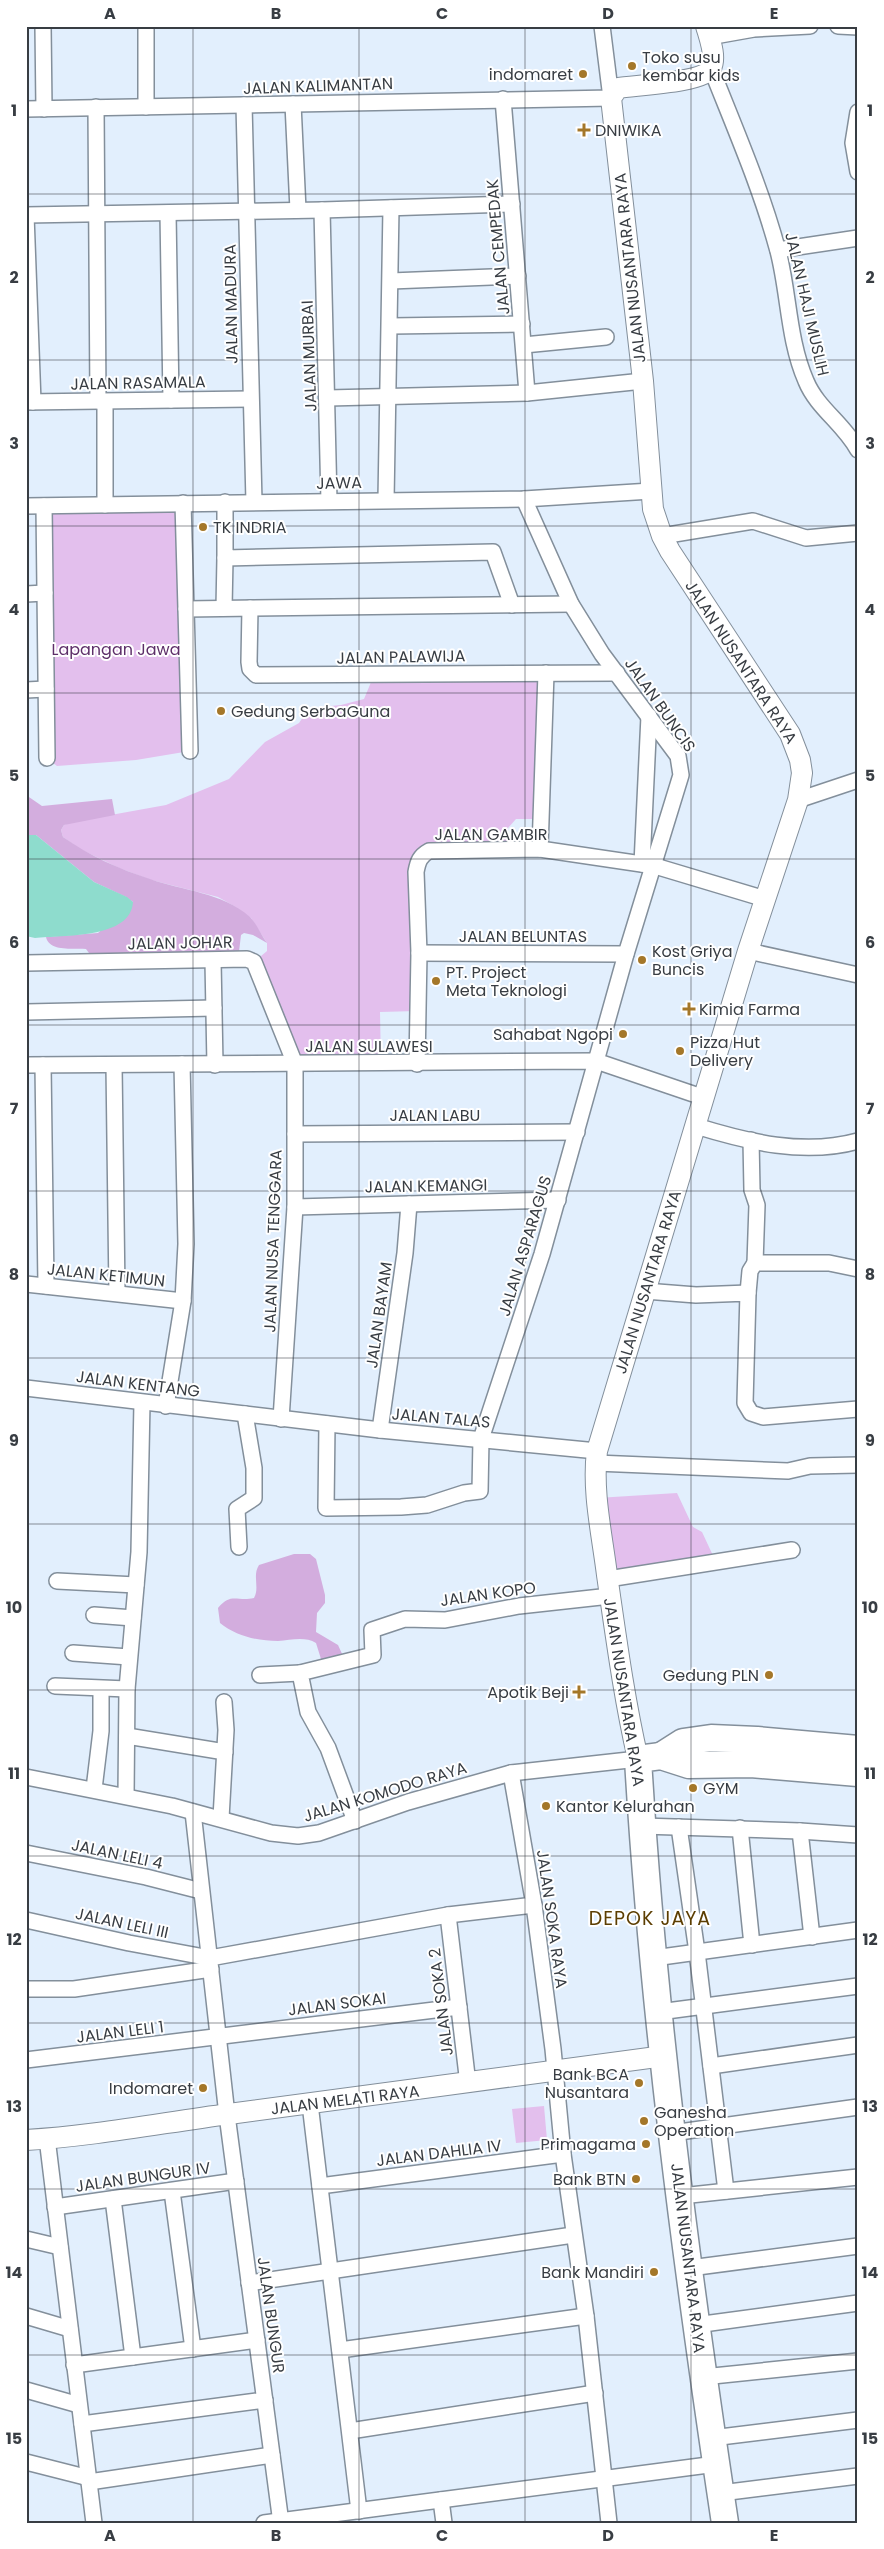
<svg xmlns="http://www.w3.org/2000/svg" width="884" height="2549" font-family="Poppins,sans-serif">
  <rect width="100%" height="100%" fill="#e2effd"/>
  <g fill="#e3bfed">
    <path d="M183,503L190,751L136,760L57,766L47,758L44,506Z"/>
    <path d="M546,673L541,819H516L508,828L507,851L422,854L417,1011L380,1012L381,1064H295L254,962L267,951V943L251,918L234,906L218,897L151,880L119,868L80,849L63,837L61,830L64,825L72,822L166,805L229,779L265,742L299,723L309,708L341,705L364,699L374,675Z"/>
    <path d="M677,1493L693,1527L702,1532L716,1562L608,1579L597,1498Z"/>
    <path d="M544,2106L547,2140L516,2143L512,2109Z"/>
  </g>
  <g fill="#d3adde">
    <path d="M26,795L42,806L112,799L115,815L64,825L61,830L63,837C90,856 119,869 150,879C183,891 222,892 250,917C257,924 261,935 267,943L253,935L244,933L241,935L238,960L89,962V953L86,949C74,948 49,952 46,937L98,933L133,902L126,897L94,882L36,835H26Z"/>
    <path d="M294,1554H310L316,1559L325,1595V1603L317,1613L316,1632L338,1645L343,1656L325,1662L321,1659L316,1643C305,1636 291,1640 278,1641C257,1641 236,1636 220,1623L218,1608C231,1592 237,1602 254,1598C260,1587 252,1576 259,1565Z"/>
  </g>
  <path fill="#8edccd" d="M26,835H36L94,882L127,897L133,902C131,939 63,935 35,938L26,936Z"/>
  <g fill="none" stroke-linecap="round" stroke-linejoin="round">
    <defs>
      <g id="street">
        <path d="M43,26L44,109"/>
        <path d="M146,26V107"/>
        <path d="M838,26L858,27"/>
        <path d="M709,37L754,29L810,26"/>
        <path d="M711,68C735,129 761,188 778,251C789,293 788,340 806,381C817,408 844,424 858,450"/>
        <path d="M503,99L527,393"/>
        <path d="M293,104L298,210"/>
        <path d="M244,105L254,502"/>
        <path d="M96,107L98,401"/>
        <path d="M26,109L611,98L602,26"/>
        <path d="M858,112L853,143L858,172"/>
        <path d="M322,210L329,501"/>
        <path d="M168,213L171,400"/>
        <path d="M26,215L322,210L512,204"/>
        <path d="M26,215L33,402"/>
        <path d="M778,250L858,238"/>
        <path d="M391,281L518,276"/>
        <path d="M391,326L522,324"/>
        <path d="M524,345L606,337"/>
        <path d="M328,398L527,393L643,381"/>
        <path d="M26,402L250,399"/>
        <path d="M386,500L391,208"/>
        <path d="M225,502V558L493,552L512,605"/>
        <path d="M183,503L190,751"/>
        <path d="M105,505V402"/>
        <path d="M26,506L524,499L651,491"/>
        <path d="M44,506L47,758"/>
        <path d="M662,536L753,521L806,538L858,533"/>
        <path d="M26,594L45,593"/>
        <path d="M224,608L225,558"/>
        <path d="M250,608L249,662L250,669L256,675L617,673"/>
        <path d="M186,609L571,604"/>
        <path d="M26,690L46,689"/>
        <path d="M798,800L858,780"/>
        <path d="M540,849L546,673"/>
        <path d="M642,864L649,716"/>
        <path d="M748,951L858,975"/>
        <path d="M419,953L626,954"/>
        <path d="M213,961L215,1065"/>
        <path d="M26,963L247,959L254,962L295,1064V1207L281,1419"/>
        <path d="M26,1012L214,1008"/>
        <path d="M417,1064L419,953L416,872C418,861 420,856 429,851L540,849L655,866L765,899"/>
        <path d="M26,1065L596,1061L705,1098"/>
        <path d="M43,1065L46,1286"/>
        <path d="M114,1065L117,1293"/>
        <path d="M696,1126C748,1142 804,1156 858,1141"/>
        <path d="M295,1134L577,1132"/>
        <path d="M751,1140L752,1190L757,1205L755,1263"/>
        <path d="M295,1207L558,1200"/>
        <path d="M26,1284L183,1301"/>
        <path d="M645,1291L696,1295L748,1293L745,1403L751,1413L763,1417L858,1409"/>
        <path d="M748,1293L750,1271L755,1263H829L858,1269"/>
        <path d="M26,1388L380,1430L597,1451"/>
        <path d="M166,1406L183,1301L186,1244L182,1064"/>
        <path d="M327,1424L326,1508L401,1507L427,1505L464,1493L480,1491L481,1439L542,1254L626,954L681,775L678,756L602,654L571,604L524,499"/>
        <path d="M380,1430L405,1253L409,1204"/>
        <path d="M596,1463L788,1471L810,1466L858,1465"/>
        <path d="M239,1547L237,1509L254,1498V1468L245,1414"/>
        <path d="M608,1579L792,1550"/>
        <path d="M57,1581L136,1585"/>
        <path d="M94,1615L133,1618"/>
        <path d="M73,1653L129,1657"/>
        <path d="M260,1675L300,1673"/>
        <path d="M55,1686L127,1689"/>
        <path d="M127,1736L225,1752"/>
        <path d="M511,1773L534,1905L553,2049L563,2154L586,2316L609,2523"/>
        <path d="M26,1777L172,1806L271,1833L298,1836L319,1833L408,1802L511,1773L638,1759"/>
        <path d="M94,1789L101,1731V1689"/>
        <path d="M126,1796L127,1689L139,1552L142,1403"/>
        <path d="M193,1812L227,2115L281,2523"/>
        <path d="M221,1818L226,1730L224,1702"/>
        <path d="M355,1821L328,1748L308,1712L300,1673L373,1655L372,1630L405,1619L445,1620L519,1606L610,1596"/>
        <path d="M642,1826L800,1831L858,1835"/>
        <path d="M679,1827L697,1952L726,2191"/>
        <path d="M740,1828L752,1945"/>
        <path d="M800,1831L812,1937"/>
        <path d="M26,1853L146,1877L201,1891"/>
        <path d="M448,1915L468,2084"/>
        <path d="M26,1920L129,1943L210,1958L448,1915L534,1905"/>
        <path d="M654,1958L858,1930"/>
        <path d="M26,1989H74L211,1969"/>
        <path d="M659,2012L858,1986"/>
        <path d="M26,2060L459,2007"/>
        <path d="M711,2066L858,2045"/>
        <path d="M310,2104L359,2511"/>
        <path d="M672,2133L858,2107"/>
        <path d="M47,2138L94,2523"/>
        <path d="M320,2186L563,2154"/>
        <path d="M172,2191L193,2349"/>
        <path d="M681,2196L858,2177"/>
        <path d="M113,2199L133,2357"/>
        <path d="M55,2207L236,2181"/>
        <path d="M26,2239L60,2247"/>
        <path d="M690,2268L858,2246"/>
        <path d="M249,2283L573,2235"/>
        <path d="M26,2316L70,2329"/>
        <path d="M696,2325L858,2303"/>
        <path d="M340,2350L586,2316"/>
        <path d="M74,2365L257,2340"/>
        <path d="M703,2377L858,2361"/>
        <path d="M26,2390L79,2405"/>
        <path d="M82,2424L265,2400"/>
        <path d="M350,2431L595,2393"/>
        <path d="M712,2438L858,2420"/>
        <path d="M26,2462L89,2478"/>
        <path d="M89,2482L272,2455"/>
        <path d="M721,2493L858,2476"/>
        <path d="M441,2500L444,2523"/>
        <path d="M264,2523L716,2464"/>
      </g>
      <g id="secondary">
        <path d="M638,1759C624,1698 616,1637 607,1575C602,1534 592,1492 597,1451L748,951L798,800L802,773L800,760L790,734L670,551L662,536L653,509L643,381L611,98L618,88C635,85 704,83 711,68C717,57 709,37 706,26"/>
        <path d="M26,2140C94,2136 161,2123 229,2114C374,2095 519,2075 664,2056"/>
      </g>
      <g id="highway">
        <path d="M661,1756L683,1742L711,1738L757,1740L858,1749"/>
        <path d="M725,2523C687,2270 653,2015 638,1759L661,1756L689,1765L751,1764L858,1773"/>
      </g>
    </defs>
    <use href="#street" stroke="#838f9b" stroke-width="18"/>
    <use href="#secondary" stroke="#838f9b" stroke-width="22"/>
    <use href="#highway" stroke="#838f9b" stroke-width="29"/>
    <use href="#street" stroke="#fff" stroke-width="15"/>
    <use href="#secondary" stroke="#fff" stroke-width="20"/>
    <use href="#highway" stroke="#fff" stroke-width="26"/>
  </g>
  <path fill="none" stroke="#383d43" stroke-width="1" stroke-opacity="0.55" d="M193,26V2523M359,26V2523M525,26V2523M691,26V2523M26,194H858M26,360H858M26,526H858M26,693H858M26,859H858M26,1025H858M26,1191H858M26,1358H858M26,1524H858M26,1690H858M26,1856H858M26,2023H858M26,2189H858M26,2355H858"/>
  <g fill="#a47729" stroke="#fff" stroke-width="2">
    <circle cx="632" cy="66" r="5"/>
    <circle cx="583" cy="74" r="5"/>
    <path d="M581.5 122.5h5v5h5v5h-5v5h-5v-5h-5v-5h5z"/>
    <circle cx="203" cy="527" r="5"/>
    <circle cx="221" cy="711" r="5"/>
    <circle cx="642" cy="960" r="5"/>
    <circle cx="436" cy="981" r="5"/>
    <path d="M686.5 1001.5h5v5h5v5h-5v5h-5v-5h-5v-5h5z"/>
    <circle cx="623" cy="1034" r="5"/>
    <circle cx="680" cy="1051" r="5"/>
    <circle cx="769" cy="1675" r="5"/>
    <path d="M576.5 1684.5h5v5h5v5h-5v5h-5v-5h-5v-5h5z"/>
    <circle cx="693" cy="1788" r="5"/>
    <circle cx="546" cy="1806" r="5"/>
    <circle cx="639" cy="2083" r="5"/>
    <circle cx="203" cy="2088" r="5"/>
    <circle cx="644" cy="2121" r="5"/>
    <circle cx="646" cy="2144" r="5"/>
    <circle cx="636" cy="2179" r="5"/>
    <circle cx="654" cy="2272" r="5"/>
  </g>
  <g text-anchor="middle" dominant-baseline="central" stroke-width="4" stroke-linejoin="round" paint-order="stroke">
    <g font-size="16" fill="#383d43" stroke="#fff" text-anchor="start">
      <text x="642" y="57">Toko susu<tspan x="642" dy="18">kembar kids</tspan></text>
      <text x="573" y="74" text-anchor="end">indomaret</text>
      <text x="595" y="130">DNIWIKA</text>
      <text x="213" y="527">TK INDRIA</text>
      <text x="231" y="711">Gedung SerbaGuna</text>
      <text x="652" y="951">Kost Griya<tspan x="652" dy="18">Buncis</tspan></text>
      <text x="446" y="972">PT. Project<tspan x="446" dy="18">Meta Teknologi</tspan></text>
      <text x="699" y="1009">Kimia Farma</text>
      <text x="613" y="1034" text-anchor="end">Sahabat Ngopi</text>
      <text x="690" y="1042">Pizza Hut<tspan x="690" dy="18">Delivery</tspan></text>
      <text x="759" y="1675" text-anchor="end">Gedung PLN</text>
      <text x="569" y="1692" text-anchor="end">Apotik Beji</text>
      <text x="703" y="1788">GYM</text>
      <text x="556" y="1806">Kantor Kelurahan</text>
      <text x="629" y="2074" text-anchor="end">Bank BCA<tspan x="629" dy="18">Nusantara</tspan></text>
      <text x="193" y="2088" text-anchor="end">Indomaret</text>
      <text x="654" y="2112">Ganesha<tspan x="654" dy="18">Operation</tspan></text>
      <text x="636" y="2144" text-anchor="end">Primagama</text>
      <text x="626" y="2179" text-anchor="end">Bank BTN</text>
      <text x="644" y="2272" text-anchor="end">Bank Mandiri</text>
    </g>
    <g font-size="16" fill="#383d43" stroke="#fff">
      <text transform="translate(318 86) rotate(-2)">JALAN KALIMANTAN</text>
      <text transform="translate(498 247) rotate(-95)">JALAN CEMPEDAK</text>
      <text transform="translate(630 268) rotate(-96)">JALAN NUSANTARA RAYA</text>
      <text transform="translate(231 304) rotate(-91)">JALAN MADURA</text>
      <text transform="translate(807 304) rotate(77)">JALAN HAJI MUSLIH</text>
      <text transform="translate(309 356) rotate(-92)">JALAN MURBAI</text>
      <text transform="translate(138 383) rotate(-1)">JALAN RASAMALA</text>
      <text transform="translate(339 483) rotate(-1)">JAWA</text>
      <text transform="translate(401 657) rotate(-1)">JALAN PALAWIJA</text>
      <text transform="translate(741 662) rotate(57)">JALAN NUSANTARA RAYA</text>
      <text transform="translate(660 705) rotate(55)">JALAN BUNCIS</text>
      <text x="491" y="834">JALAN GAMBIR</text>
      <text x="523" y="936">JALAN BELUNTAS</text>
      <text transform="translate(180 943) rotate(-1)">JALAN JOHAR</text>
      <text x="369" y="1046">JALAN SULAWESI</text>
      <text x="435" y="1115">JALAN LABU</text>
      <text transform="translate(426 1186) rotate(-1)">JALAN KEMANGI</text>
      <text transform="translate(273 1241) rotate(-88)">JALAN NUSA TENGGARA</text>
      <text transform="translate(525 1246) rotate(-73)">JALAN ASPARAGUS</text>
      <text transform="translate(106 1275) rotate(6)">JALAN KETIMUN</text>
      <text transform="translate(648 1282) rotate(-73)">JALAN NUSANTARA RAYA</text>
      <text transform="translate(379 1315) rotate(-82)">JALAN BAYAM</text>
      <text transform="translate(138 1384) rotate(7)">JALAN KENTANG</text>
      <text transform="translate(441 1418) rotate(5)">JALAN TALAS</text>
      <text transform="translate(488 1594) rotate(-8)">JALAN KOPO</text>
      <text transform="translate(624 1692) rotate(81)">JALAN NUSANTARA RAYA</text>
      <text transform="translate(385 1792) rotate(-17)">JALAN KOMODO RAYA</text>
      <text transform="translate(117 1854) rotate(12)">JALAN LELI 4</text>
      <text transform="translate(552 1919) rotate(82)">JALAN SOKA RAYA</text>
      <text transform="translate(122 1923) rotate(12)">JALAN LELI III</text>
      <text transform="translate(441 2002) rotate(-97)">JALAN SOKA 2</text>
      <text transform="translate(337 2004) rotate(-7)">JALAN SOKAI</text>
      <text transform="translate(120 2032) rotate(-7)">JALAN LELI 1</text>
      <text transform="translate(345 2100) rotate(-7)">JALAN MELATI RAYA</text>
      <text transform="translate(439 2153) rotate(-7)">JALAN DAHLIA IV</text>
      <text transform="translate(143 2177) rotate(-8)">JALAN BUNGUR IV</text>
      <text transform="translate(688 2258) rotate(83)">JALAN NUSANTARA RAYA</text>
      <text transform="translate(271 2315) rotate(82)">JALAN BUNGUR</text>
    </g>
    <g font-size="16" fill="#5d2e69" stroke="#fff">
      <text x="116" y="649">Lapangan Jawa</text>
    </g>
    <g font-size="19" letter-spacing="1" fill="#5c3e02" stroke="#fff">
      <text x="650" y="1918">DEPOK JAYA</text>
    </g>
  </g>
  <rect width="884" height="2549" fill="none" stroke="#ffffff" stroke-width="55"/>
  <rect x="28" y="28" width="828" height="2494" fill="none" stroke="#383d43" stroke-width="2"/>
  <g font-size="16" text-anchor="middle" font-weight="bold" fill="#383d43">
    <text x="110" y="19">A</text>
    <text x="276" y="19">B</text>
    <text x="442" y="19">C</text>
    <text x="608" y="19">D</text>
    <text x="774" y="19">E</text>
    <text x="14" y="116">1</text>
    <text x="870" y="116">1</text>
    <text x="14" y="283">2</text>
    <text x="870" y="283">2</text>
    <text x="14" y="449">3</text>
    <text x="870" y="449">3</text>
    <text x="14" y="615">4</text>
    <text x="870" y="615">4</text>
    <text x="14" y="781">5</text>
    <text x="870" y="781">5</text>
    <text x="14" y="948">6</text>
    <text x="870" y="948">6</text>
    <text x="14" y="1114">7</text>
    <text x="870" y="1114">7</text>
    <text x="14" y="1280">8</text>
    <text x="870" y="1280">8</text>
    <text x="14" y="1446">9</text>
    <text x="870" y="1446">9</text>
    <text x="14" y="1613">10</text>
    <text x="870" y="1613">10</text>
    <text x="14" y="1779">11</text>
    <text x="870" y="1779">11</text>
    <text x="14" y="1945">12</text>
    <text x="870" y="1945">12</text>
    <text x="14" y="2112">13</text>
    <text x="870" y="2112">13</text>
    <text x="14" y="2278">14</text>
    <text x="870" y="2278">14</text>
    <text x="14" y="2444">15</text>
    <text x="870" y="2444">15</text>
    <text x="110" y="2541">A</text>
    <text x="276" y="2541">B</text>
    <text x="442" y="2541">C</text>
    <text x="608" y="2541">D</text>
    <text x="774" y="2541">E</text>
  </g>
</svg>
